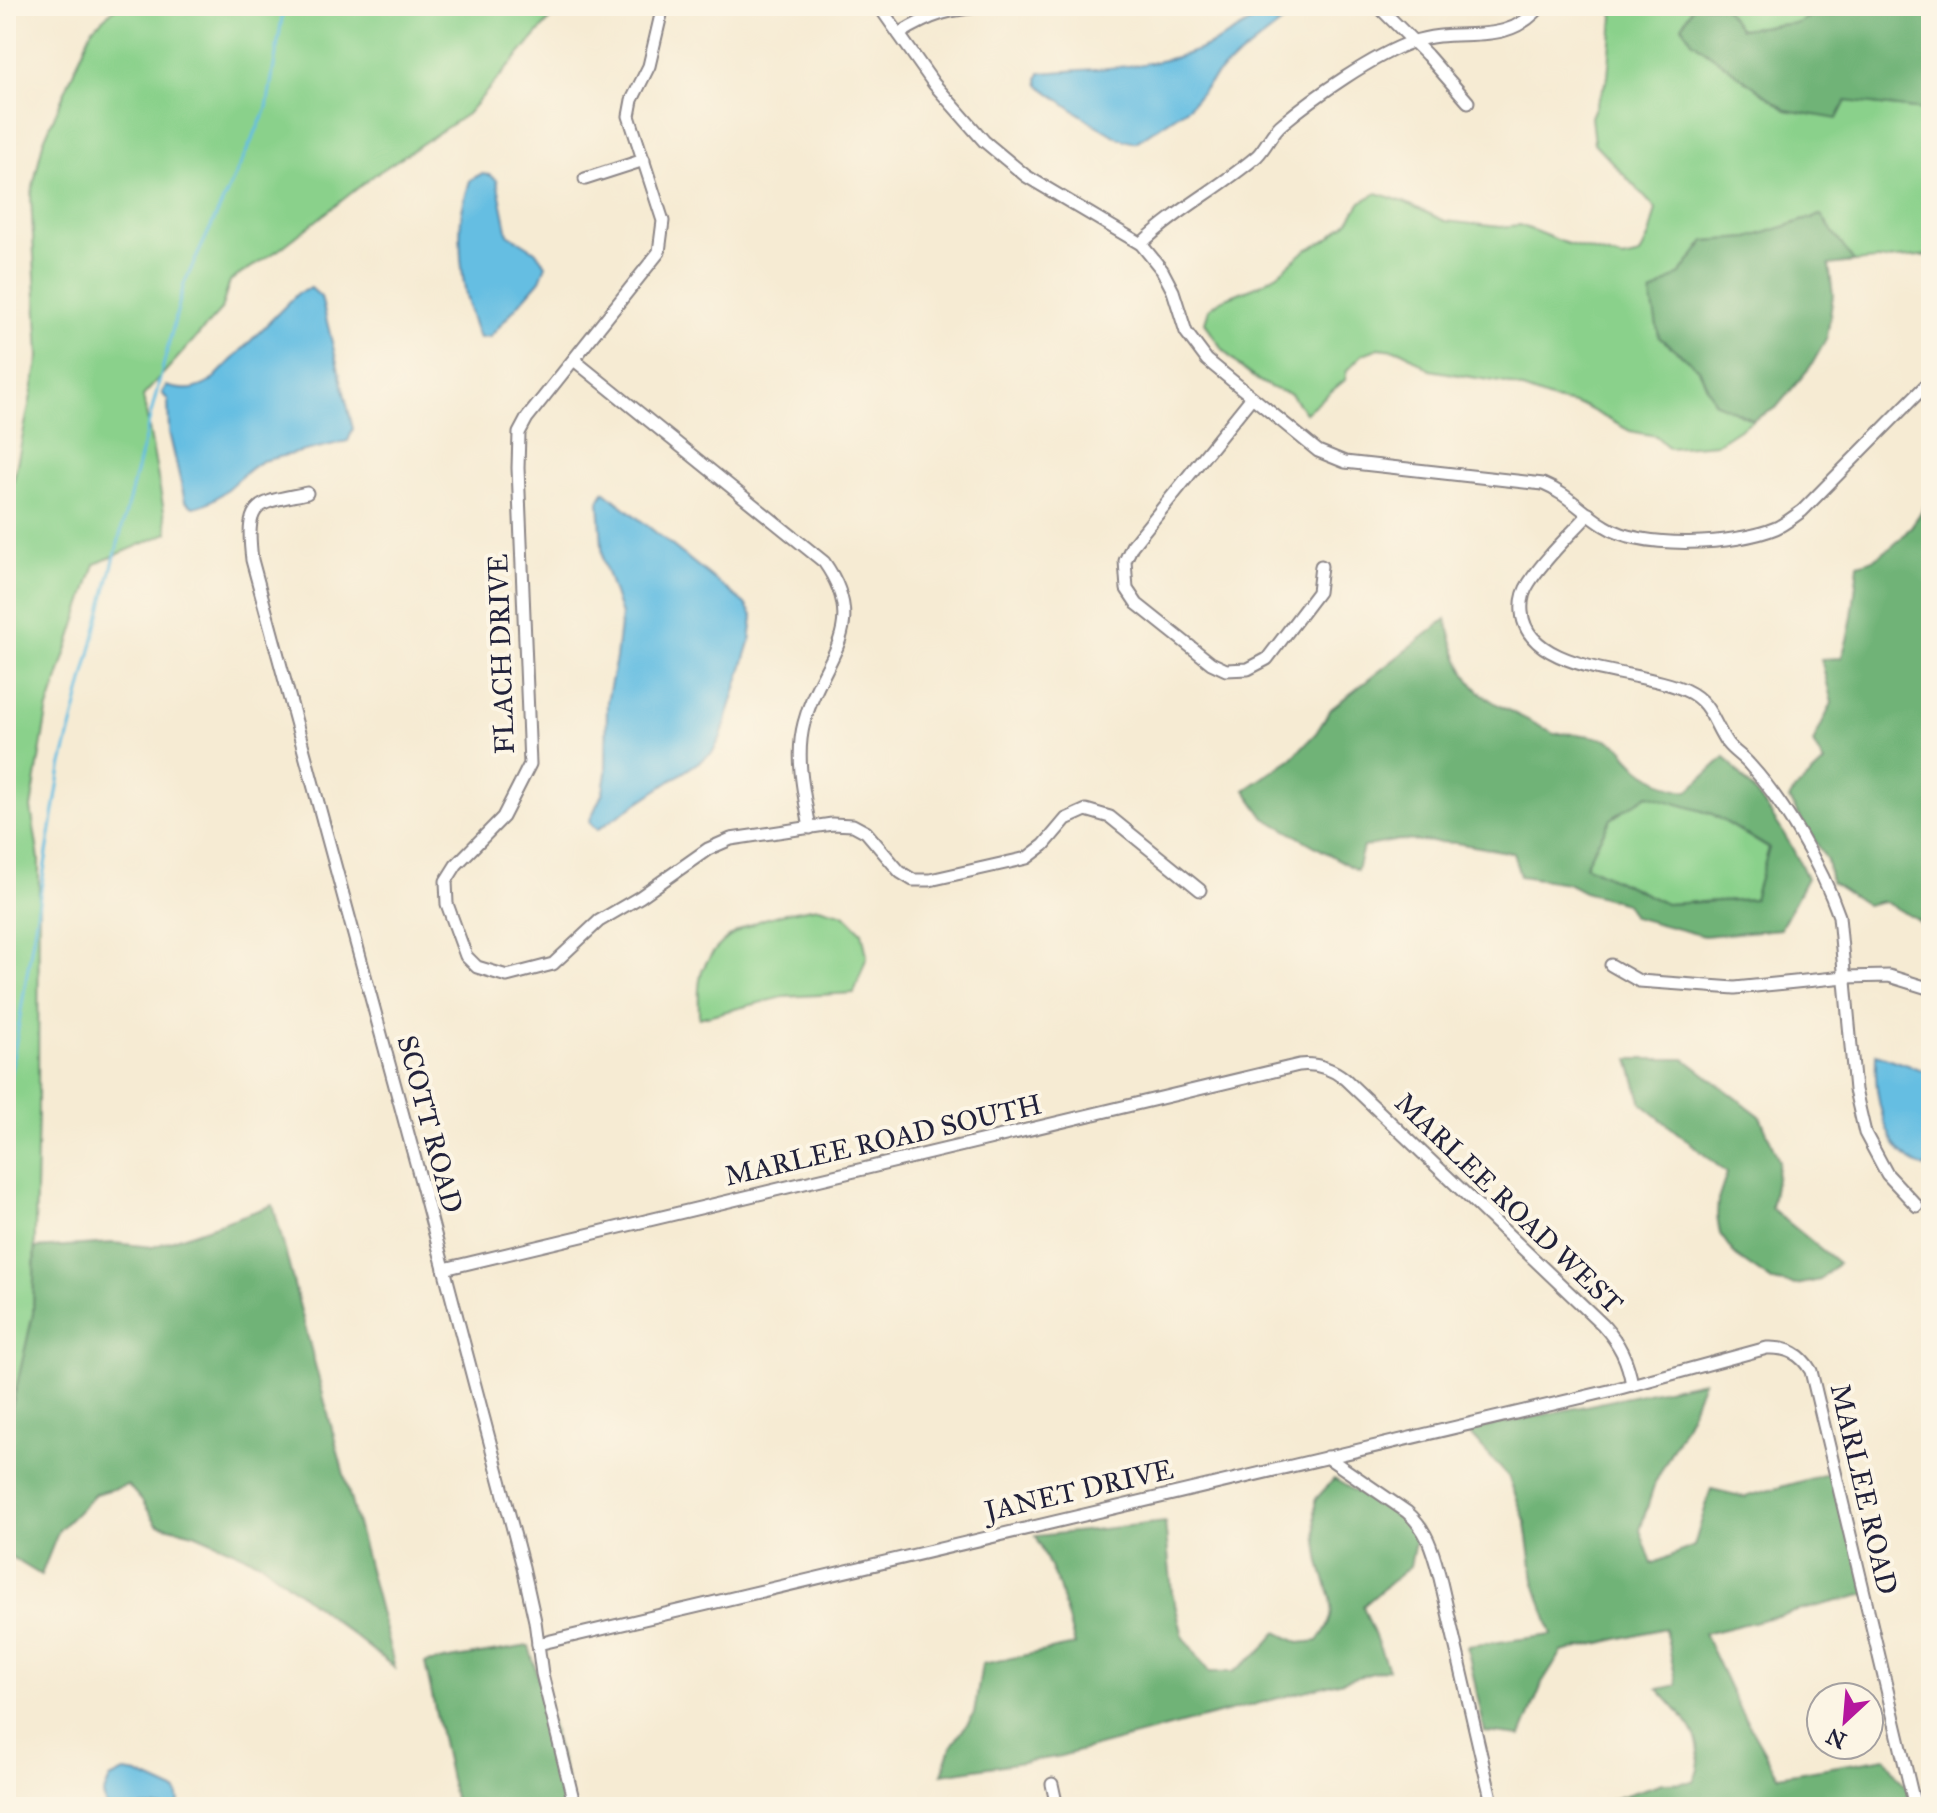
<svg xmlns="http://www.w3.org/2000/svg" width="1937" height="1813" font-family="'IM FELL Great Primer',serif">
  <rect width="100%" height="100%" fill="#fcf5e5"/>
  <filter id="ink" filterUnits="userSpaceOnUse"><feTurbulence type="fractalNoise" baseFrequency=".0125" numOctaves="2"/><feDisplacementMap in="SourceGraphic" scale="16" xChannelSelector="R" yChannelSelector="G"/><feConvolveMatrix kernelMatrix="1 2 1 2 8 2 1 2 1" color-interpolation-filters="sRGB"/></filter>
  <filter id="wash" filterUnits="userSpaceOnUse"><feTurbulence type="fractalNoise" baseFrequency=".006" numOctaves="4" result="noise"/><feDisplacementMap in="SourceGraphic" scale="32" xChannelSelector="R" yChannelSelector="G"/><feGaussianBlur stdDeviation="1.8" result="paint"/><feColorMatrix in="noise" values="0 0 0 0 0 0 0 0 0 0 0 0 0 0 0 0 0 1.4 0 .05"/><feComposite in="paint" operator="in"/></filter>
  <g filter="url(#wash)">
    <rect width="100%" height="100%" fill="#f6ebd3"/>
    <g fill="#8ad18b" stroke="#567a63" stroke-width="2">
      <path d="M117,6H562L467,114L373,176L280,249L230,281L221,310L143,396L168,533L95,564L47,712L31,808L39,859L38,1110L33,1314L6,1434V517L39,357L31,196L43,142L92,29Z"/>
      <path d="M1610,6H1693L1682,26L1692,41L1786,110L1846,101L1931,111V255L1854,262L1820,215L1749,238L1705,241L1681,273L1652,294L1659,337L1699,369L1714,402L1753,420L1716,444L1669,448L1656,436L1630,431L1584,406L1550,399L1506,383L1430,370L1403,351L1379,348L1363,354L1347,370L1345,380L1305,413L1291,394C1256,387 1221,354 1205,322L1209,309L1221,300L1259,285L1279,273L1306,250L1328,239L1349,221L1361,202L1377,193L1404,202L1445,221L1500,227L1520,225L1565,243L1623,259L1640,255L1649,236L1656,209L1594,143L1591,117L1608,77L1613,17Z"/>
      <path d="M1723,6H1828L1798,23L1739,29Z"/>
      <path d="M1648,794L1712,814L1769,849L1754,899L1666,904L1585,865L1611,819Z"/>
      <path d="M819,907L844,914L862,932L867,956L854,993L783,997L699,1018C699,1003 697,983 703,969C723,925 776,913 819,907Z"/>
    </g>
    <g fill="#6fb377" stroke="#486a59" stroke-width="2" fill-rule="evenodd">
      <path d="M1693,6H1723L1740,29L1798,23L1828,6H1931V111L1846,101L1837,119L1786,110L1692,41L1682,26Z"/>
      <path d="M1821,215L1854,262L1829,265L1833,295L1827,338L1811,366L1776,408L1753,420L1714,402L1699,369L1659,337L1651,294L1681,273L1705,241L1749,238Z"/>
      <path d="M1931,492V932L1916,919L1883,901L1866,905L1831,882L1827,860L1789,800L1794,791L1824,763L1813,743L1832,703L1821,659L1841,658C1852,633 1855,592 1858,564C1892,556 1918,523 1931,492Z"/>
      <path d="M1446,619C1468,704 1484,695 1554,734C1570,732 1608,736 1621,747C1624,750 1625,754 1628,757C1641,772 1669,790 1688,791L1725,757C1759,795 1786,830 1807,878L1780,929L1704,936L1633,917L1625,903L1584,892L1567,883L1520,876L1513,853L1456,843L1399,840L1363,847L1357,870L1265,818L1245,790L1292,758L1316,733L1331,709ZM1648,795L1712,814L1769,848L1754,899L1666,904L1585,865L1611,819Z"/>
      <path d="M1629,1059H1685L1760,1116L1779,1161L1771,1208L1838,1263L1820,1280L1796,1285L1772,1281L1736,1256L1720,1234L1717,1216L1718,1200L1727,1173L1642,1104Z"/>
      <path d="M273,1205L395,1668L260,1562L194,1533L157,1524L142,1501L128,1485L95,1494L59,1530L41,1575L6,1554V1434L33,1314L35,1248L113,1243L153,1247Z"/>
      <path d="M1703,1381L1689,1417L1655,1483L1640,1530L1652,1564L1694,1546L1711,1489L1745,1497L1834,1472L1867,1594L1704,1634L1738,1706L1778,1776L1885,1758L1914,1799L1882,1807H1589L1662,1783L1693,1782C1712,1742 1684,1718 1658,1689L1677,1685L1665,1628L1562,1652L1543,1682L1521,1736L1485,1732L1467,1646L1552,1635L1534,1580L1526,1523L1508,1476L1467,1431Z"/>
      <path d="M1334,1479L1418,1528L1410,1566L1363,1606L1388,1669L1057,1757L942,1774L951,1747L974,1714L982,1664L1075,1645L1059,1587L1036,1536L1165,1522L1172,1592L1183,1636L1209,1672H1233L1260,1652L1277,1632L1299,1643L1318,1641C1346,1606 1325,1592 1319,1557C1316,1538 1315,1519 1315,1500Z"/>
      <path d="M529,1646L574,1807H456L425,1663Z"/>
    </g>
    <g fill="#65bee2" stroke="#44708e" stroke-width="2">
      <path d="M1272,10L1284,21L1217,74L1189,107L1136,142C1117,145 1058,98 1039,85L1038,79L1040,73C1096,68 1161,69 1212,44C1232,34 1252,21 1272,10Z"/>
      <path d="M481,174L490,175L497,180L508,234L535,251L546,265L540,280L490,337L479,338C464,302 458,257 461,218C462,206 467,192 470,180Z"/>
      <path d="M311,288L321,297L353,429L348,441L262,461C237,474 222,503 193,507L185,501L169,432L168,400L162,393L166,386C183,391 195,391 210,382L298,293Z"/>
      <path d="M604,491L745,604L753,617L750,642L721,737L712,753L597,830L589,822L603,792L606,773L607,701L616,658L621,615L603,560L599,501Z"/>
      <path d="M1876,1054L1931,1073V1156L1925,1167C1882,1155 1874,1091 1876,1054Z"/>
      <path d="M124,1772L138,1774L177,1792L179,1802L176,1807H106L103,1795L110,1779Z"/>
    </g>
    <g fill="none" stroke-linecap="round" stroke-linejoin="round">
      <path stroke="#65bee2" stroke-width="3" d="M6,1101L61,768L184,284L267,108L284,6"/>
    </g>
  </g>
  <g filter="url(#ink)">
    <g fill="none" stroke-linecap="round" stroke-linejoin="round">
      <defs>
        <g id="street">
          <path d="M663,6L649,66L632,100L629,116L663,221L659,252L527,418L519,433L518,468L530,764L503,817L456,865L446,881L447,904L466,956L477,967L507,976L553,964L599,921L640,897L708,849L731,839L832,824L853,825L866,832L900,872L913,880H930L1027,858L1044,845L1066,819L1086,810L1110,817L1200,890"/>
          <path d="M879,6L934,84L984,141L1026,176L1141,244L1162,270L1173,291L1186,332L1207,360L1318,451L1345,462L1543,484C1568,494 1583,513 1605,526C1642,550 1736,545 1776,528C1785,524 1793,517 1802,511L1931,380"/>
          <path d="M1378,6L1427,55L1468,102"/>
          <path d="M899,34C933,13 950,9 989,6"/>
          <path d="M585,179L644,160"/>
          <path d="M1141,244C1176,210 1220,188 1257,156C1267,146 1272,131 1283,123C1314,97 1374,55 1412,42C1459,25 1504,50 1541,6"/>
          <path d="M574,360L824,562C872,630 820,660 804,723C795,757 804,794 810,828"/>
          <path d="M1252,397L1132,546L1125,561L1127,589L1137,604L1211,663L1226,670L1248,669L1267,659L1318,592L1321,566"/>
          <path d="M307,493C256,504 245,500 252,560L422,1185L523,1567L535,1621L542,1674L575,1807"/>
          <path d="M1589,514C1569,536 1545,558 1529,583C1523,592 1521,601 1522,612C1527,674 1643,669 1687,691C1711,702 1713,723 1727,743C1733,751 1742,756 1749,764C1784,802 1822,867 1839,916L1855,1090L1865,1133L1887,1174L1917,1206"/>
          <path d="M1611,965L1639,981L1735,988L1845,977L1889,976L1931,989"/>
          <path d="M444,1269L1299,1065C1317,1063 1331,1068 1345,1079L1603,1325C1619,1343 1628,1360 1632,1385"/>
          <path d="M1327,1457L1407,1512C1428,1530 1433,1552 1440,1578L1493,1807"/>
          <path d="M538,1644L1613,1390L1767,1348C1788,1347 1801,1354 1811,1371L1915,1807"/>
          <path d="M1052,1784L1057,1807"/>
        </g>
      </defs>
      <use href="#street" stroke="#8c8687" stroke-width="15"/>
      <use href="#street" stroke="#fff" stroke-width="11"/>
    </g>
  </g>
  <g text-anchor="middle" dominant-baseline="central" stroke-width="8" stroke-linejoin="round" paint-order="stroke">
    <g font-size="28" fill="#22223b" stroke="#fcf5e5">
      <text transform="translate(501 654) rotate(-92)">FLACH DRIVE</text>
      <text transform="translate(430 1124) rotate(75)">SCOTT ROAD</text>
      <text transform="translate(883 1140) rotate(-13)">MARLEE ROAD SOUTH</text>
      <text transform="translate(1509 1203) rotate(44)">MARLEE ROAD WEST</text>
      <text transform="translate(1864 1489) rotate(77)">MARLEE ROAD</text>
      <text transform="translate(1079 1490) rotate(-13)">JANET DRIVE</text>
    </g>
  </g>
  <rect width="1937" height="1813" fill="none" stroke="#fcf5e5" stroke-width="32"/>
  <g transform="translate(1845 1721) rotate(206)"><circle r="38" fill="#fcf5e5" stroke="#a5a1a1" stroke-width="2"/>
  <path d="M0-6L14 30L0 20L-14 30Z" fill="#b5179e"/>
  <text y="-12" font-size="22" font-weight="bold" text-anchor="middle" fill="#22223b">N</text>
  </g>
</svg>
